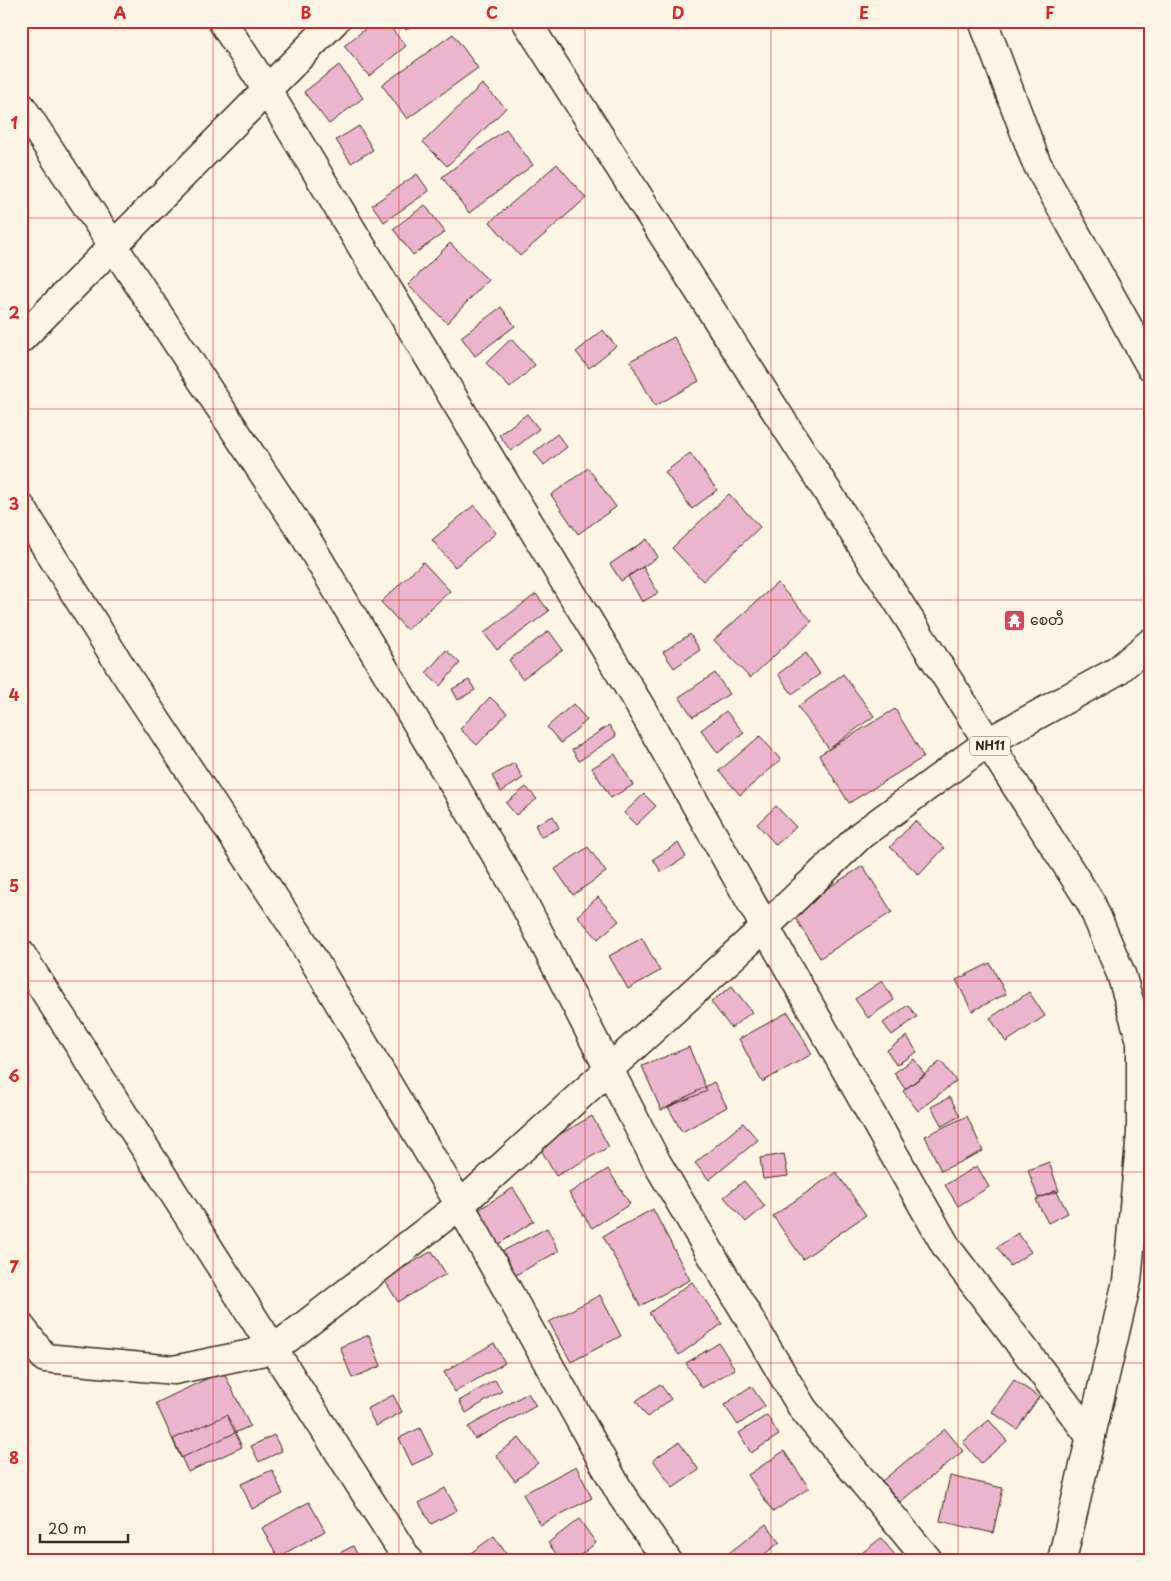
<svg xmlns="http://www.w3.org/2000/svg" width="1171" height="1581" font-family="'Playpen Sans','Noto Sans Myanmar',sans-serif">
<style>
.building{fill:#ebb5cd;stroke:#3b2a1e}
.lines{fill:none;stroke-linecap:round;stroke-linejoin:round}
.minor-casing{stroke:#3b2a1e;stroke-width:31}
.highway-casing{stroke:#3b2a1e;stroke-width:31}
.minor{stroke:#fcf5e5;stroke-width:28}
.highway{stroke:#fcf5e5;stroke-width:28}
.grid{fill:none;stroke:#d62828;stroke-width:1;stroke-opacity:0.55}
.labels{text-anchor:middle;stroke-width:4;stroke-linejoin:round;paint-order:stroke}
.shield{fill:#fcf5e5;stroke:#75675a;stroke-width:1}
.shield-label{font-size:12px;font-weight:bold;fill:#3b2a1e}
.poi-label{font-size:14px;fill:#3b2a1e;stroke:#fcf5e5;text-anchor:start}
.neatline{fill:none;stroke:#d62828;stroke-width:2}
.grid-label{font-size:16px;text-anchor:middle;font-weight:bold;fill:#d62828}
</style>
<rect width="100%" height="100%" fill="#fcf5e5"/>
<filter id="ink" filterUnits="userSpaceOnUse"><feTurbulence type="fractalNoise" baseFrequency=".02" numOctaves="2"/><feDisplacementMap in="SourceGraphic" scale="10" xChannelSelector="R" yChannelSelector="G"/><feConvolveMatrix kernelMatrix="1 2 1 2 8 2 1 2 1" color-interpolation-filters="sRGB"/></filter>
<g filter="url(#ink)">
<path class="building" d="M375,21H385L406,46L369,76L344,46Z
M401,21H420L406,30Z
M453,34L478,68L407,119L382,85Z
M339,65L363,98L329,124L304,92Z
M482,84L506,108L447,166L423,142Z
M359,126L373,150L351,163L336,140Z
M506,129L533,165L469,213L442,177Z
M557,164L586,198L520,256L490,222Z
M417,174L429,191L384,222L372,205Z
M425,205L445,232L413,255L393,229Z
M450,243L488,280L447,323L408,285Z
M501,307L515,326L475,356L461,337Z
M603,330L616,346L589,368L576,352Z
M674,337L699,381L655,406L630,361Z
M511,339L535,365L510,388L486,363Z
M527,414L539,429L511,451L499,435Z
M557,434L567,447L544,465L534,452Z
M690,453L717,490L692,509L665,472Z
M588,468L616,507L578,534L551,495Z
M729,494L760,527L703,581L672,548Z
M474,505L496,533L455,567L432,540Z
M647,539L658,557L621,581L610,564Z
M423,562L450,591L407,630L381,602Z
M643,567L658,593L642,602L628,576Z
M777,583L812,621L750,678L714,640Z
M536,594L549,611L497,650L484,633Z
M549,631L563,650L522,679L509,660Z
M690,634L700,650L674,668L663,652Z
M446,650L460,663L440,686L426,673Z
M806,653L820,674L792,694L778,674Z
M715,673L729,694L693,717L679,697Z
M843,674L874,716L829,749L798,707Z
M469,680L475,690L458,700L452,689Z
M490,697L507,713L477,745L460,729Z
M573,704L587,720L561,743L547,727Z
M895,709L924,757L849,803L819,755Z
M726,711L744,733L718,753L701,730Z
M609,725L616,736L579,761L572,750Z
M760,736L781,760L740,795L719,771Z
M615,754L633,785L611,798L592,768Z
M514,763L523,778L501,792L492,776Z
M526,787L537,799L516,815L506,803Z
M644,794L656,806L636,825L624,813Z
M776,806L796,827L776,845L757,824Z
M553,816L559,828L541,837L535,825Z
M915,821L944,848L919,875L890,847Z
M678,843L686,857L661,872L653,859Z
M588,847L606,872L573,895L555,869Z
M863,866L892,912L820,958L791,911Z
M598,897L619,921L598,939L577,916Z
M642,938L660,971L628,989L609,956Z
M990,963L1006,994L972,1011L956,980Z
M882,981L894,1000L868,1018L855,999Z
M732,986L752,1012L731,1028L711,1002Z
M1029,992L1045,1016L1006,1042L990,1018Z
M908,1005L917,1017L892,1035L883,1023Z
M788,1012L812,1054L762,1082L739,1039Z
M907,1036L917,1052L896,1065L887,1050Z
M689,1047L707,1091L661,1110L642,1066Z
M914,1059L925,1075L905,1089L894,1073Z
M941,1061L956,1081L918,1111L903,1091Z
M714,1082L727,1107L682,1132L668,1107Z
M950,1097L960,1116L942,1126L931,1107Z
M592,1116L609,1147L556,1176L539,1146Z
M967,1116L983,1151L941,1171L925,1136Z
M743,1123L758,1140L709,1180L695,1163Z
M784,1154L788,1176L763,1179L760,1158Z
M1049,1162L1059,1191L1038,1198L1028,1170Z
M977,1166L989,1187L958,1206L945,1185Z
M608,1169L630,1204L592,1228L569,1193Z
M836,1172L866,1215L803,1259L773,1216Z
M744,1181L765,1206L746,1222L724,1197Z
M513,1188L534,1221L497,1245L475,1212Z
M1056,1190L1068,1213L1048,1223L1036,1200Z
M653,1209L690,1280L640,1306L603,1236Z
M547,1228L559,1251L512,1277L499,1253Z
M1018,1233L1031,1252L1010,1266L997,1247Z
M432,1251L446,1274L398,1302L384,1279Z
M692,1282L722,1324L679,1355L649,1313Z
M600,1295L621,1336L571,1362L549,1322Z
M369,1335L381,1366L352,1378L340,1347Z
M494,1343L505,1363L455,1392L444,1372Z
M719,1343L735,1369L702,1388L686,1363Z
M223,1371L250,1426L181,1458L156,1403Z
M495,1380L502,1391L466,1413L459,1401Z
M1014,1380L1039,1397L1017,1429L992,1412Z
M660,1384L671,1399L647,1417L636,1401Z
M751,1386L765,1406L738,1425L724,1405Z
M528,1393L536,1406L475,1439L468,1427Z
M393,1395L402,1412L376,1426L367,1409Z
M227,1415L242,1447L188,1472L173,1439Z
M767,1415L779,1435L751,1453L739,1433Z
M989,1420L1007,1441L981,1463L963,1442Z
M420,1428L433,1455L412,1465L399,1438Z
M945,1429L963,1451L900,1502L882,1481Z
M274,1435L282,1451L259,1462L251,1446Z
M519,1438L538,1463L515,1481L496,1455Z
M679,1442L699,1470L673,1488L653,1460Z
M784,1451L809,1488L773,1512L748,1475Z
M576,1466L592,1498L540,1525L523,1494Z
M272,1470L283,1494L252,1509L241,1484Z
M950,1476L1003,1488L993,1533L940,1521Z
M445,1488L457,1510L431,1524L419,1503Z
M309,1502L325,1531L278,1557L262,1528Z
M579,1519L596,1543L574,1560H561L548,1543Z
M766,1524L780,1542L757,1560H720Z
M494,1536L510,1559L461,1560Z
M881,1538L899,1560H853Z
M353,1546L360,1560H326Z"/>
<g class="lines">
<defs>
<path id="minor" d="M222,21L267,90L640,706L947,1248L1091,1437
M983,21L1036,162L1150,366
M21,106L304,535L517,890L657,1163L803,1409L928,1560
M21,339L335,21
M21,507L125,673L298,934L460,1205L622,1496L667,1560
M21,954L408,1560
M21,1327L45,1358L174,1370L274,1349L460,1205L765,927L861,835L988,742L1117,671L1150,643"/>
<path id="highway" d="M526,21L1091,903L1121,974L1141,1041V1133L1127,1281L1062,1560"/>
</defs>
<use href="#minor" class="minor-casing"/>
<use href="#highway" class="highway-casing"/>
<use href="#minor" class="minor"/>
<use href="#highway" class="highway"/>
</g>
</g>
<path class="grid" d="M213,21V1560M399,21V1560M585,21V1560M771,21V1560M958,21V1560M21,218H1150M21,409H1150M21,600H1150M21,790H1150M21,981H1150M21,1172H1150M21,1363H1150"/>
<defs>
<symbol id="temple-square" viewBox="-11 -11 22 22"><rect x="-9" y="-9" width="18" height="18" rx="4" fill="#d1495b" stroke="#fcf5e5"/><path d="M0-6L5-2H3V0L6.5 2.5H4V6H1.5V3h-3V6H-4V2.5H-6.5L-3 0V-2H-5Z" fill="#fff"/></symbol>
</defs>
<g fill-rule="evenodd">
<use href="#temple-square" x="1002" y="608" width="25" height="25"/>
</g>
<g class="labels">
<rect class="shield" x="970" y="736.5" width="40" height="19" rx="4"/>
<g class="shield-label">
<text x="990" y="750">NH11</text>
</g>
<g class="poi-label">
<text x="1030" y="625">စေတီ</text>
</g>
</g>
<rect width="1171" height="1581" fill="none" stroke="#fcf5e5" stroke-width="55"/>
<path d="M40 1534v8h88v-8" fill="none" stroke="#3b2a1e" stroke-width="2.5"/>
<text x="48" y="1534" font-size="15" fill="#3b2a1e" stroke="#fcf5e5" stroke-width="4" paint-order="stroke">20 m</text>
<rect x="28" y="28" width="1116" height="1526" class="neatline"/>
<g class="grid-label">
<text x="120" y="19">A</text>
<text x="306" y="19">B</text>
<text x="492" y="19">C</text>
<text x="678" y="19">D</text>
<text x="864" y="19">E</text>
<text x="1050" y="19">F</text>
<text x="14" y="129">1</text>
<text x="14" y="319">2</text>
<text x="14" y="510">3</text>
<text x="14" y="701">4</text>
<text x="14" y="892">5</text>
<text x="14" y="1082">6</text>
<text x="14" y="1273">7</text>
<text x="14" y="1464">8</text>
</g>
</svg>
